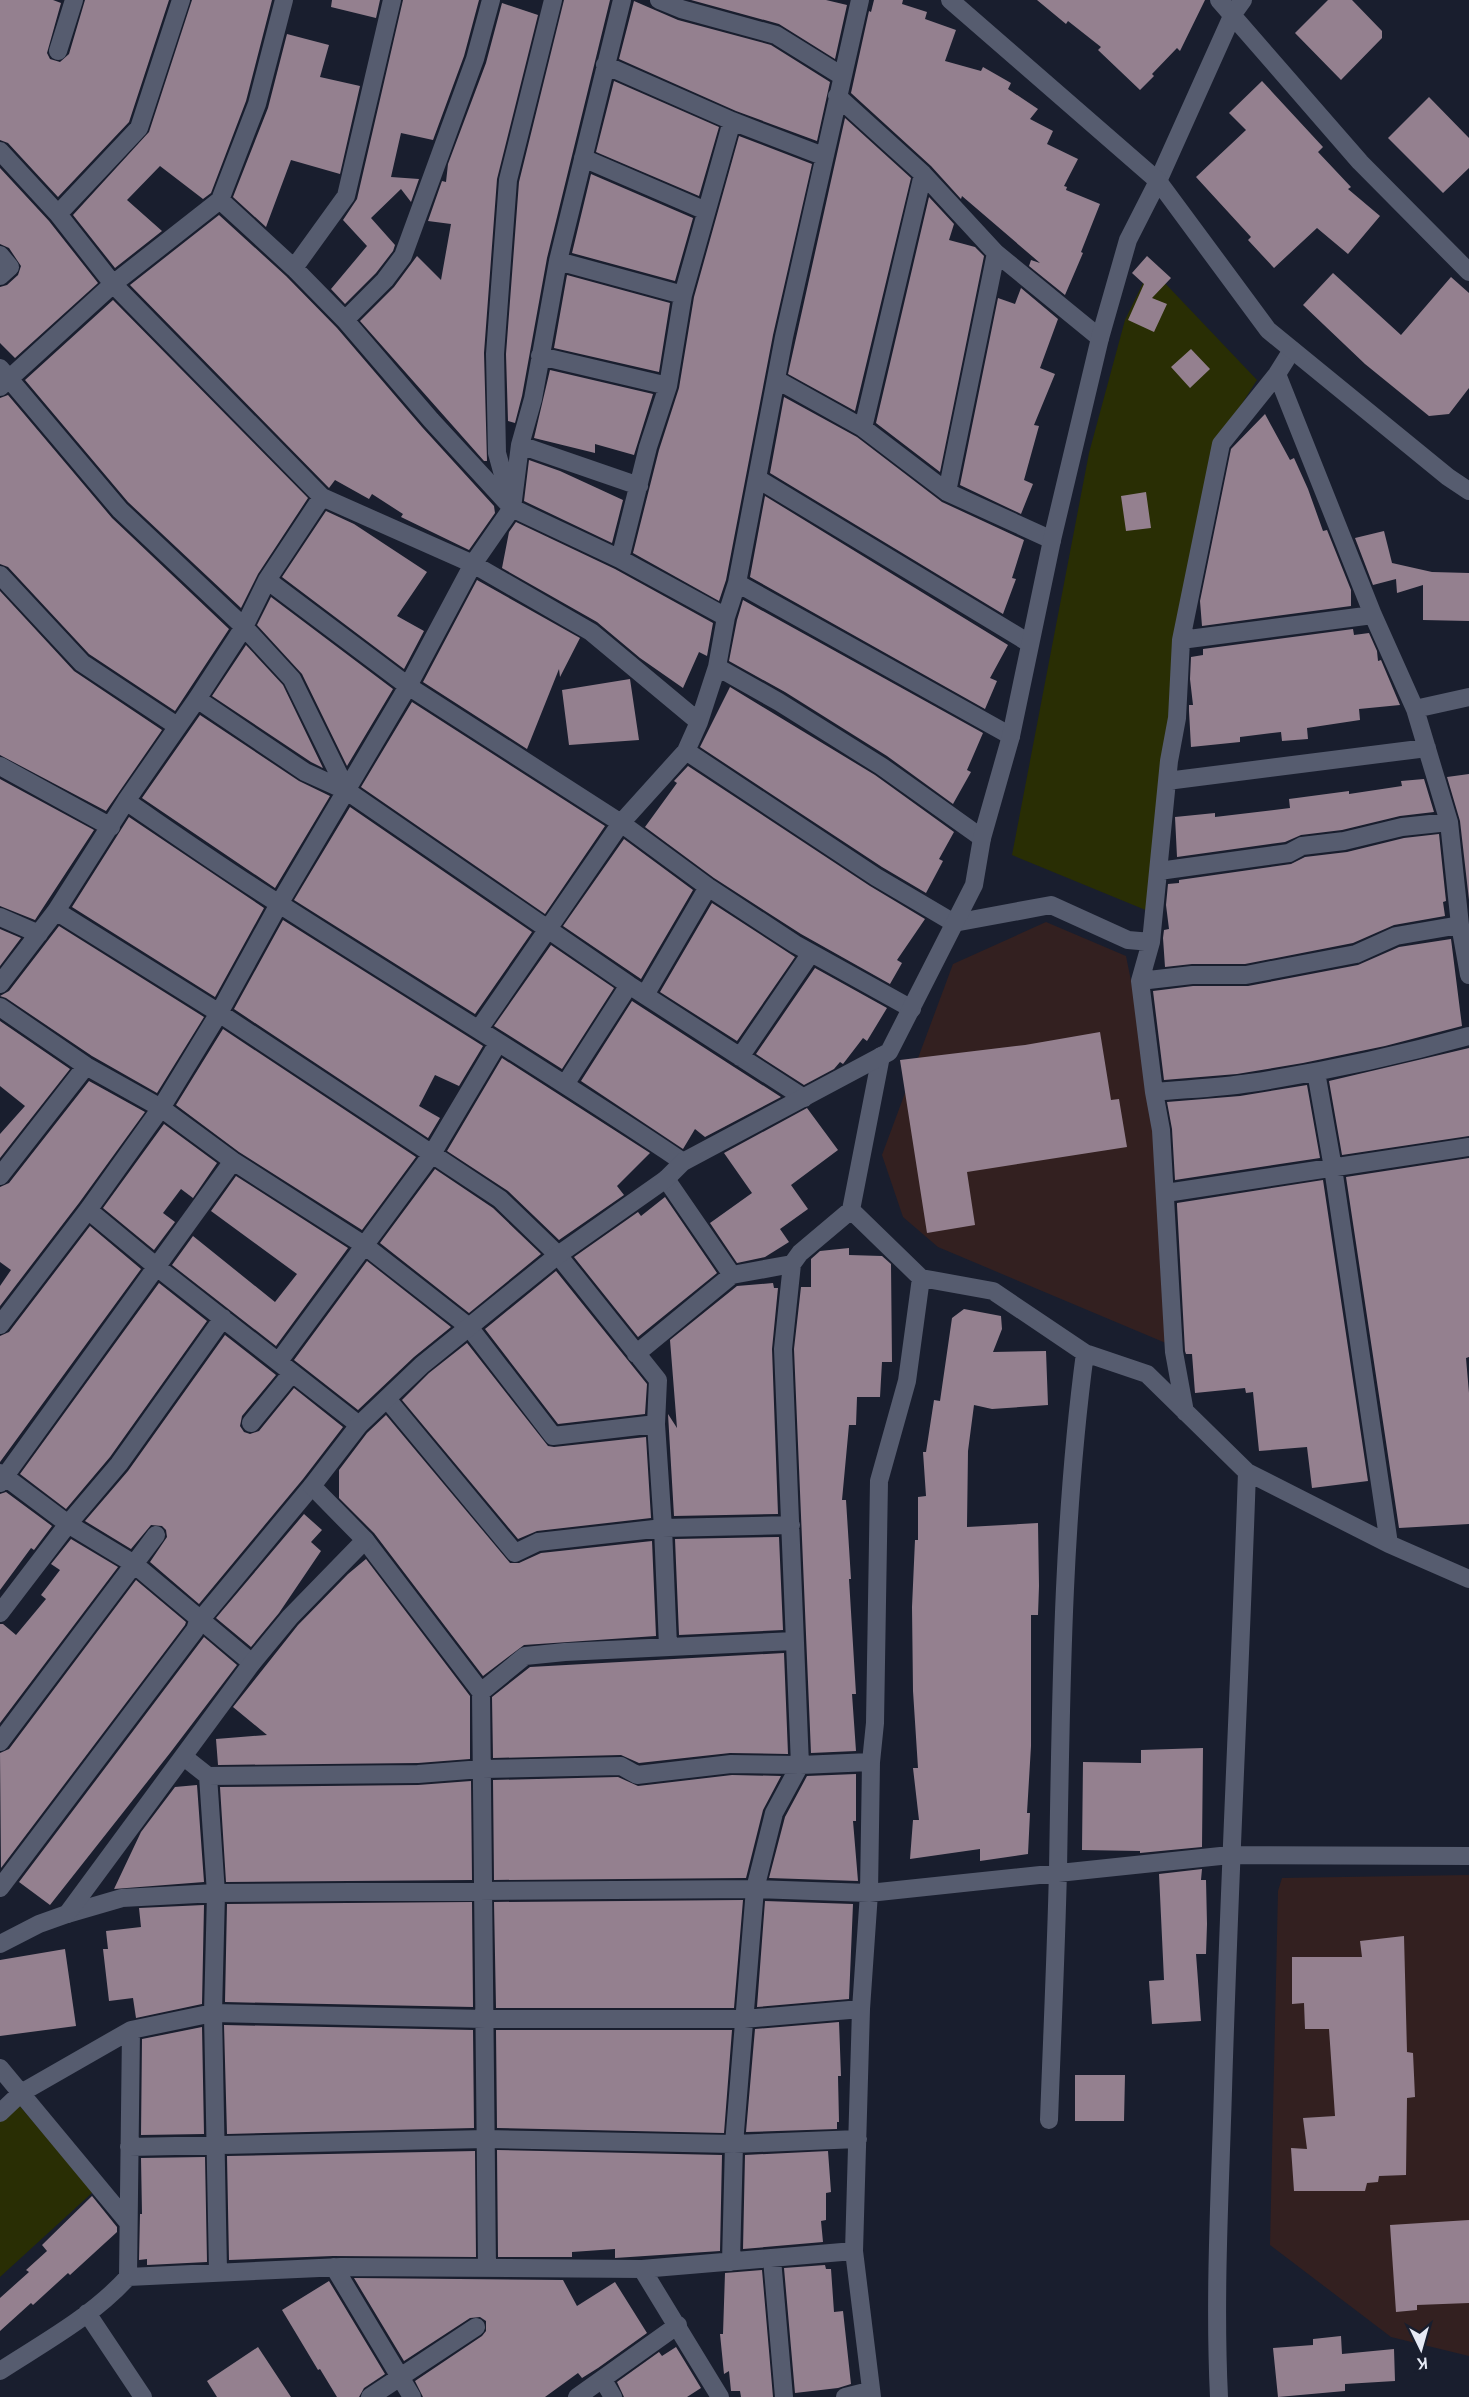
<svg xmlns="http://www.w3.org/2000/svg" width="1469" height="2397" font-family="Overpass,sans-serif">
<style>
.education{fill:#332020}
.green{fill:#292e04}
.building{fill:#94808f}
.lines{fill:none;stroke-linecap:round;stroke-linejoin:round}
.minor{stroke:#565c6f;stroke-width:18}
.tertiary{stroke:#565c6f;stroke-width:18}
</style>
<rect width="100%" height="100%" fill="#191e2e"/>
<path class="education" d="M1046,922L1126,956L1160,1125L1180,1349L938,1247L903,1217L882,1155L953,964Z
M1469,1875V2356L1391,2337L1270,2245L1278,1891L1282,1878Z"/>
<path class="green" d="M1145,279H1161L1257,380L1210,454L1190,576L1148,911L1012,855L1089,453L1125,320Z
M18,2104L93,2192L0,2277V2122Z"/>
<path class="building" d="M0,0H53L61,3L47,53L50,59L60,62L69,54L85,0H169L129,122L58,197L8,143L0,140Z
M192,0H272L246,101L211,193L203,199L160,166L127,200L162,231L115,268L73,215L149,132Z
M332,0H380L376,18L331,7Z
M403,0H479L464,56L433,140L401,133L391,177L419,179L411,202L401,189L371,218L395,245L393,251L376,273L345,304L331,289L367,246L343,220L357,199Z
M564,0H610L547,258L522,396L515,423L508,421L506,354L519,182Z
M691,0H826L847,5L835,59L779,24Z
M874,0H903L902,4L927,12L925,19L956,30L945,61L981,71L983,67L1011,83L1008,89L1038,109L1030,119L1053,131L1047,144L1078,159L1064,186L1067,187L1066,190L1100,204L1081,252L1083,253L1065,295L1029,266L1031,260L1040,263L962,196L961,199L931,166L851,93L869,11L871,12Z
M1037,0H1205L1180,51L1177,48L1152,74L1154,76L1140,90L1098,50L1101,47L1068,21L1066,24Z
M1328,0H1352L1382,31V38L1341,80L1295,33Z
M634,1L678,20L771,45L830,82L817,141L736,111L619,59Z
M502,3L538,15L497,179L484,353L487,461H484L360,321L394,287L417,256L441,280L451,224L428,221L442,181L446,182L448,164L486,63Z
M287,34L329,45L320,77L360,86L340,174L291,160L266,227L233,197L268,108Z
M614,81L719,127L699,196L596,152Z
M1262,81L1323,147L1318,152L1351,187L1348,189L1380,216L1348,254L1317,228L1274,268L1248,240L1251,237L1196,177L1246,130L1229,113Z
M1429,97L1469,138V168L1443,193L1388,138Z
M845,118L911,178L855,411L788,374Z
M739,136L812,164L773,335L726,580L719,601L633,553L659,450L679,388L694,297Z
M0,168L49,221L98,283L15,358L0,343V287L7,285L18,275L21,266L9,248L0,244Z
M591,174L693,218L675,281L572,253Z
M929,197L954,224L949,240L975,247L984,256L940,472L876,423Z
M219,215L286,276L337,328L422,427L494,506L495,513L469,550L401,517L403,514L372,494L369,499L335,480L329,488L130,285Z
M1147,256L1171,278L1152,298L1167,304L1154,332L1128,320L1144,284L1132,273Z
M1333,273L1401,335L1451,277L1469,293V388L1449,414L1429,416L1365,364L1303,305Z
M567,275L670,303L659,372L554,348Z
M1021,288L1058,319L1040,368L1055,374L1034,425L1039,426L1024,480L1033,484L1021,514L960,485L998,298L1015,304Z
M113,300L308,498L258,574L241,608L128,502L25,380Z
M1191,349L1210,369L1190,388L1171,367Z
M550,370L653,394L634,455L595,444V453L534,438Z
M8,395L112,518L229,629L175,711L89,654L8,567L0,564V398Z
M784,397L857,437L942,502L1024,540L1012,578L1016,579L1003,614L770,473Z
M1265,414L1290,460L1294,458L1308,489L1323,531L1327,530L1351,590V606L1202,626L1200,601L1231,449Z
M529,460L560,471L623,500L612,543L524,501Z
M1146,492L1151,528L1126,531L1121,496Z
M765,496L1008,645L990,678L997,681L985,709L750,577Z
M326,511L354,524L427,572L397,616L424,631L404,669L282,577Z
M516,522L615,569L713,623L707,656L699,652L683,688L640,658L597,622L502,568L509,532Z
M1384,531L1392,563L1432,572L1469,573V621L1423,620V585L1397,593L1396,579L1373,585L1355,538Z
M477,580L580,638L560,677L559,669L527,749L423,682Z
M0,591L74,671L162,730L106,811L0,755Z
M271,597L393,689L347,766L302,674L257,625Z
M743,600L983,733L967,770L971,772L953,804L887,756L785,692L729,661L737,620Z
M1353,629L1354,635L1369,633L1377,651L1378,661L1381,660L1400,705L1359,709L1360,720L1307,728L1308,739L1282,741L1281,732L1240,737V742L1191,747L1189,711V705H1193L1190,679L1191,657L1203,655V649Z
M246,645L283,685L323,768L311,762L212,696Z
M630,679L639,740L569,745L562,690Z
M730,687L875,775L954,832L939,859L943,861L926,893L882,867L700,747Z
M412,702L605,826L545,914L361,787Z
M200,715L299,781L330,796L275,888L142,798Z
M688,766L870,886L925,919L897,960L902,963L890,984L801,934L714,878L645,827L677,783L674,781Z
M1469,774V900L1460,821L1447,777Z
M0,779L94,830L35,920L0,906Z
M1424,779L1434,812L1400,816L1342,830L1301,835L1285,842L1177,857L1175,817L1215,813V817L1290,808L1289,799L1349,791V794L1402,786L1401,781Z
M350,807L532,932L475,1014L294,900Z
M129,817L264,908L215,997L72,907Z
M1439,834L1446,901L1443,902L1445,916L1394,925L1353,943L1245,964H1192L1165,967L1163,938L1164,930L1169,929L1166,905L1168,884L1179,883V880L1291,864L1305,857L1347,852L1404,838Z
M624,839L693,890L641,979L563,926Z
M712,903L795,957L737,1041L660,992Z
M283,920L483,1046L459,1086L435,1075L419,1106L440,1118L428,1138L234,1009Z
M59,926L204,1017L157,1093L92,1056L6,998L0,996L9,991Z
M0,929L21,938L0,966Z
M1451,939L1462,1026L1385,1046L1303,1063L1237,1074L1164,1080L1153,991L1193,986H1248L1358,965L1399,947Z
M551,945L614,988L562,1069L494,1026Z
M815,968L887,1008L867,1041L863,1038L843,1064L840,1062L834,1069L804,1085L756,1054Z
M632,1001L734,1067L781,1097L705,1137L695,1129L683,1149L581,1081Z
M0,1021L70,1069L0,1158V1134L25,1106L0,1086Z
M223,1029L416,1157L362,1230L239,1152L176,1105Z
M1100,1032L1111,1100L1119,1099L1127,1147L967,1172L975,1225L927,1233L900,1060L1025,1045Z
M1469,1048V1136L1342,1155L1329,1081Z
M502,1058L650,1153L617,1186L624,1195L559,1240L508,1191L447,1151Z
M89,1081L145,1112L79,1203L0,1306V1286L11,1270L0,1262V1187L9,1183Z
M1307,1085L1320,1158L1175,1180L1172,1129L1167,1102L1240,1096Z
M807,1108L838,1150L791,1185L808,1209L780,1229L789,1242L765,1257L737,1263L710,1223L752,1193L724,1153Z
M164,1124L217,1163L193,1198L181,1189L163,1213L175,1222L154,1250L103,1208Z
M1469,1158V1357L1466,1358L1469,1393V1524L1399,1528L1346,1177Z
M435,1169L493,1208L541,1254L469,1313L380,1243Z
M236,1176L348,1248L276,1346L172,1265L193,1236L275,1302L297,1274L211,1211Z
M1323,1180L1368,1481L1312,1488L1307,1447L1259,1451L1253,1392L1246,1393L1245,1388L1195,1393L1192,1354H1186L1185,1351L1177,1205V1203Z
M665,1197L717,1273L638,1337L574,1257L638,1212L641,1216Z
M90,1226L141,1269L0,1462V1336L9,1332Z
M849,1248V1255L882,1256L891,1264L892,1362H882L880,1397H857L856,1425H849L842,1500H846L851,1579H849L856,1694H852L856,1751L811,1753L794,1349L801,1287H811V1259L820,1251Z
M367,1261L451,1327L414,1357L358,1410L294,1360Z
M556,1271L647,1384L645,1414L558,1424L485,1329Z
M159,1283L207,1321L110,1457L66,1509L20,1474Z
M773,1283L774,1288H778L772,1349L778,1514L674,1516L668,1414L677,1428L670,1340L737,1286Z
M964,1309L1001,1316L1002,1329L993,1352L1046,1351L1048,1405L992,1409L974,1405L968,1451L967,1527L1038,1523L1039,1586L1038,1615H1031V1746L1027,1813H1030L1028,1854L980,1861V1849L910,1859L913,1820H919L913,1768H918L913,1691L912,1607L915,1540H918V1497L926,1496L923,1452H926L934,1400L940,1401L952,1318Z
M225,1335L276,1375L242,1416L240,1426L244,1432L250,1434L259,1431L294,1388L343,1427L303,1479L199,1604L150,1562L167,1537L166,1530L162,1526L151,1525L131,1549L85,1521L128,1471Z
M467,1343L548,1446L554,1447L646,1437L651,1518L537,1531L518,1539L402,1400L429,1373Z
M386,1415L510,1563H519L541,1553L652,1541L656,1636L524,1645L483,1676L374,1533L339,1498V1470L367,1433Z
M6,1492L52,1526L34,1550L31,1548L0,1590V1494Z
M304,1514L322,1530L311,1542L321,1551L279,1613L251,1647L216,1618Z
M779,1537L783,1630L679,1635L675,1539Z
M71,1539L118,1567L0,1723V1624H3L16,1635L46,1599L41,1595L60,1570L51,1564Z
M366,1559L470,1696V1759L418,1763L218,1765L216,1739L267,1735L233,1707L298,1625L348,1574Z
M136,1580L186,1622L185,1625L1,1868L0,1753L9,1749Z
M204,1637L237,1665L170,1753L50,1905L19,1882Z
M784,1653L788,1754L730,1753L639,1763L621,1755L493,1758L492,1697L530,1667Z
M1203,1748L1202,1847L1140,1853V1851L1082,1850L1083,1762L1141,1763V1750Z
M856,1774V1821H853L858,1881L769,1878L785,1817L807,1776Z
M732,1775L781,1776L763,1810L746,1878L494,1880L493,1780L618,1777L638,1786Z
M471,1781L472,1880L226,1882L220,1787L418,1785Z
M197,1785L204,1882L114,1889L141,1832L175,1787Z
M1202,1869L1201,1880H1206L1207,1924L1206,1954H1196L1201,2021L1152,2024L1149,1981L1164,1980L1159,1874Z
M743,1900L734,2008H496L494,1902Z
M765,1901L853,1904L849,1999L757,2007Z
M472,1902L473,2007L225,2002L227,1904Z
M204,1905L202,2004L136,2018L133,1998L109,2001L103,1949H108L106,1931L141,1927L139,1908Z
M1404,1936L1407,2052L1413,2053L1415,2097L1407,2098L1406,2175L1379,2176L1378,2182L1367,2183L1365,2191H1294L1291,2148L1307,2149L1303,2118L1335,2116L1329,2029H1305L1304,2003L1292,2004V1957H1362L1360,1941Z
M65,1949L76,2026L0,2036V1960Z
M839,2022L841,2076H838L839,2122H837V2129L746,2132L755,2029Z
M224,2025L473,2030L474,2128L227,2134Z
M202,2027L204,2134L141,2135L142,2039Z
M496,2030H732L724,2133L497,2128Z
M1075,2075H1125L1124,2121H1075Z
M497,2150L722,2155L720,2251L615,2258V2249L572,2252V2257H498Z
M475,2151L476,2257L333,2256L229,2260L227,2156Z
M828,2151L831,2192L826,2193V2220L821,2221L823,2242L743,2249L745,2155Z
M205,2157L207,2262L147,2265V2259L139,2260L140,2214H142L141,2158Z
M92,2196L117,2227V2232L70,2275L68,2273L33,2305L31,2303L0,2331V2298L29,2272L26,2270L47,2251L42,2245Z
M1469,2220V2303L1417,2305V2310L1396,2312L1390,2225Z
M825,2265L826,2269H831L834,2312L843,2311L851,2384L838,2388L795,2393L784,2268Z
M762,2270L773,2397H741L740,2391H731L729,2371L724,2374L720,2334H723L725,2273Z
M354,2278L563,2280L577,2306L615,2282L647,2333L598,2368L582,2378L578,2373L545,2397H423L415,2381L482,2336L486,2331V2321L480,2317L470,2318L404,2361Z
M329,2281L385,2374L364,2388L359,2397H337L320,2369L318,2370L282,2310Z
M1341,2336L1342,2354L1394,2349L1395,2381L1345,2384V2391L1278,2397L1273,2348L1313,2345V2339Z
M258,2347L291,2397H217L207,2381Z
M676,2347L701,2388L687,2397H624L617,2382L659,2352L662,2356Z"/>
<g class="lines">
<path class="minor" d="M659,0L681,9L776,35L842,76
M1219,0L1360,162L1469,272
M58,51L74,0
M605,65L732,121L823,156
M837,96L923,174L996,253L1100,338
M0,151L58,214L113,284L322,497L473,564L591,632L699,722
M583,158L706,211
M1158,181L1233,14L1243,0
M220,200L294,268L345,320L431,420L512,508L620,559L726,617
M58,214L139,128L181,0
M0,255L10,267L0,276
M558,261L683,295
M294,268L346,196L392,0
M345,320L385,280L403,256L475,59L491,0
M540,356L668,386
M0,368L120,510L244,627L292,679L347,791
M1277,374L1373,615L1415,709L1449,822L1460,925L1469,975
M777,380L863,428L947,492L1052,540
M0,387L113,284L220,200L257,104L284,0
M863,428L923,174
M520,445L639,486
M758,479L1029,643
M947,492L996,253
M510,500L497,453L495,354L508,180L553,0
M620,559L648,447L668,386L683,295L732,121
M0,575L82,663L177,726
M267,580L408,686L621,823L708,887L795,944L912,1009
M737,583L1011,736
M1181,640L1373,615
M717,667L779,702L881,766L982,838
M197,699L305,772L347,791L629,985L804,1098
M1415,709L1469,697
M686,751L876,877L954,923L1051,905L1128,940L1151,942
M0,766L111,827
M1167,781L1427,748
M126,801C177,836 228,872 281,905C415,991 551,1073 683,1162
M1159,871L1289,853L1302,846L1344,841L1402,827L1449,822
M56,911L219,1013L500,1199L558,1255L658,1380L656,1424L663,1528L668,1646
M0,917L39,934
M1140,981L1192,975H1246L1356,954L1396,936L1460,925
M0,984L56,911L126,801L197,699L244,627L267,580L322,497
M645,995L708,887
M0,1007L86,1066L161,1108L233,1161L364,1245L469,1327L553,1436L656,1424
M479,1029L621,823L686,751L699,722L717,667L726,617L737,583L784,337L860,0
M881,1056L851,1210L921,1278L993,1291L1085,1353L1147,1374L1247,1472L1389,1544L1469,1579
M740,1057L811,953
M1316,1072L1333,1168L1389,1544
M566,1083L629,985
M1154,1092C1185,1089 1218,1088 1250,1083C1323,1072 1397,1056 1469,1036
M0,1176L86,1066
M666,1179L732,1275
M1166,1193L1469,1147
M88,1210L158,1268L359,1425
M0,1325L88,1210L161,1108L219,1013L279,904L408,686L473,564L512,508L520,445L533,399L558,261L622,0
M636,1354L732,1275L792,1264L800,1253L851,1210
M279,1361L432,1154L498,1043
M387,1399L515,1553L538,1542L663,1528L791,1525
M1185,1412L1174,1352L1161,1130L1154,1092L1140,981L1151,942L1169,761L1177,718L1181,640L1221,444L1277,374L1292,350
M251,1423L292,1373
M0,1473L68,1524L134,1564L252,1663
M0,1483L233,1161
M365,1540L481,1692
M0,1613L68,1524L119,1464L223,1318
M0,1742L156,1535
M184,1757L208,1776L418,1774L482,1769L621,1766L637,1775L731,1764L800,1765L871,1762
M208,1776L216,1893L213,2013L218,2271
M0,1888L195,1630L197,1624L312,1486
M67,1914L122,1898L216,1893L755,1889L869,1893L1230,1855L1469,1856
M0,2068L127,2221
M0,2113L21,2093L131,2030L213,2013L485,2019H744L861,2009
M1049,2120C1052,2037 1056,1954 1058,1870C1061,1698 1062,1525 1085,1353
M129,2147L486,2139L734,2144L858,2139
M772,2259L784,2397
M731,2262L734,2144L755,1889L774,1813L800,1765L783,1349L792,1264
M334,2267L412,2397
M487,2267L481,1692L525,1656L565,1652L794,1641
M642,2269L720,2397
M128,2277L341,2267L642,2269L854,2251
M87,2313L143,2397
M0,2371C43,2343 93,2316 128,2277L131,2030
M603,2380L613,2397
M370,2397L476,2327
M577,2397L678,2325
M845,2397L869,2391
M872,2397L854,2251L861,2009L869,1893L871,1762L875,1723L879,1481L907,1381L921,1278
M1219,2397C1214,2295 1220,2192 1223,2090C1229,1884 1240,1678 1247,1472"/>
<path class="tertiary" d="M950,0L1158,181L1268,330L1448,477L1469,491
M0,1944L39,1924L67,1914L252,1663L290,1617L365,1540L312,1486L359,1425L422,1365L558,1255L666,1179L683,1162L889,1052L974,885L982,838L1011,736L1052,540L1100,338L1128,240L1158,181"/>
</g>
<g transform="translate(1421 2349) rotate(175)" stroke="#191e2e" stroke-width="4.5" paint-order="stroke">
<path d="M0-4.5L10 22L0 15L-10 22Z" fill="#e6eaf5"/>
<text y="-9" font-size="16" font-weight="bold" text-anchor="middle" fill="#e6eaf5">K</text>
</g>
</svg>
